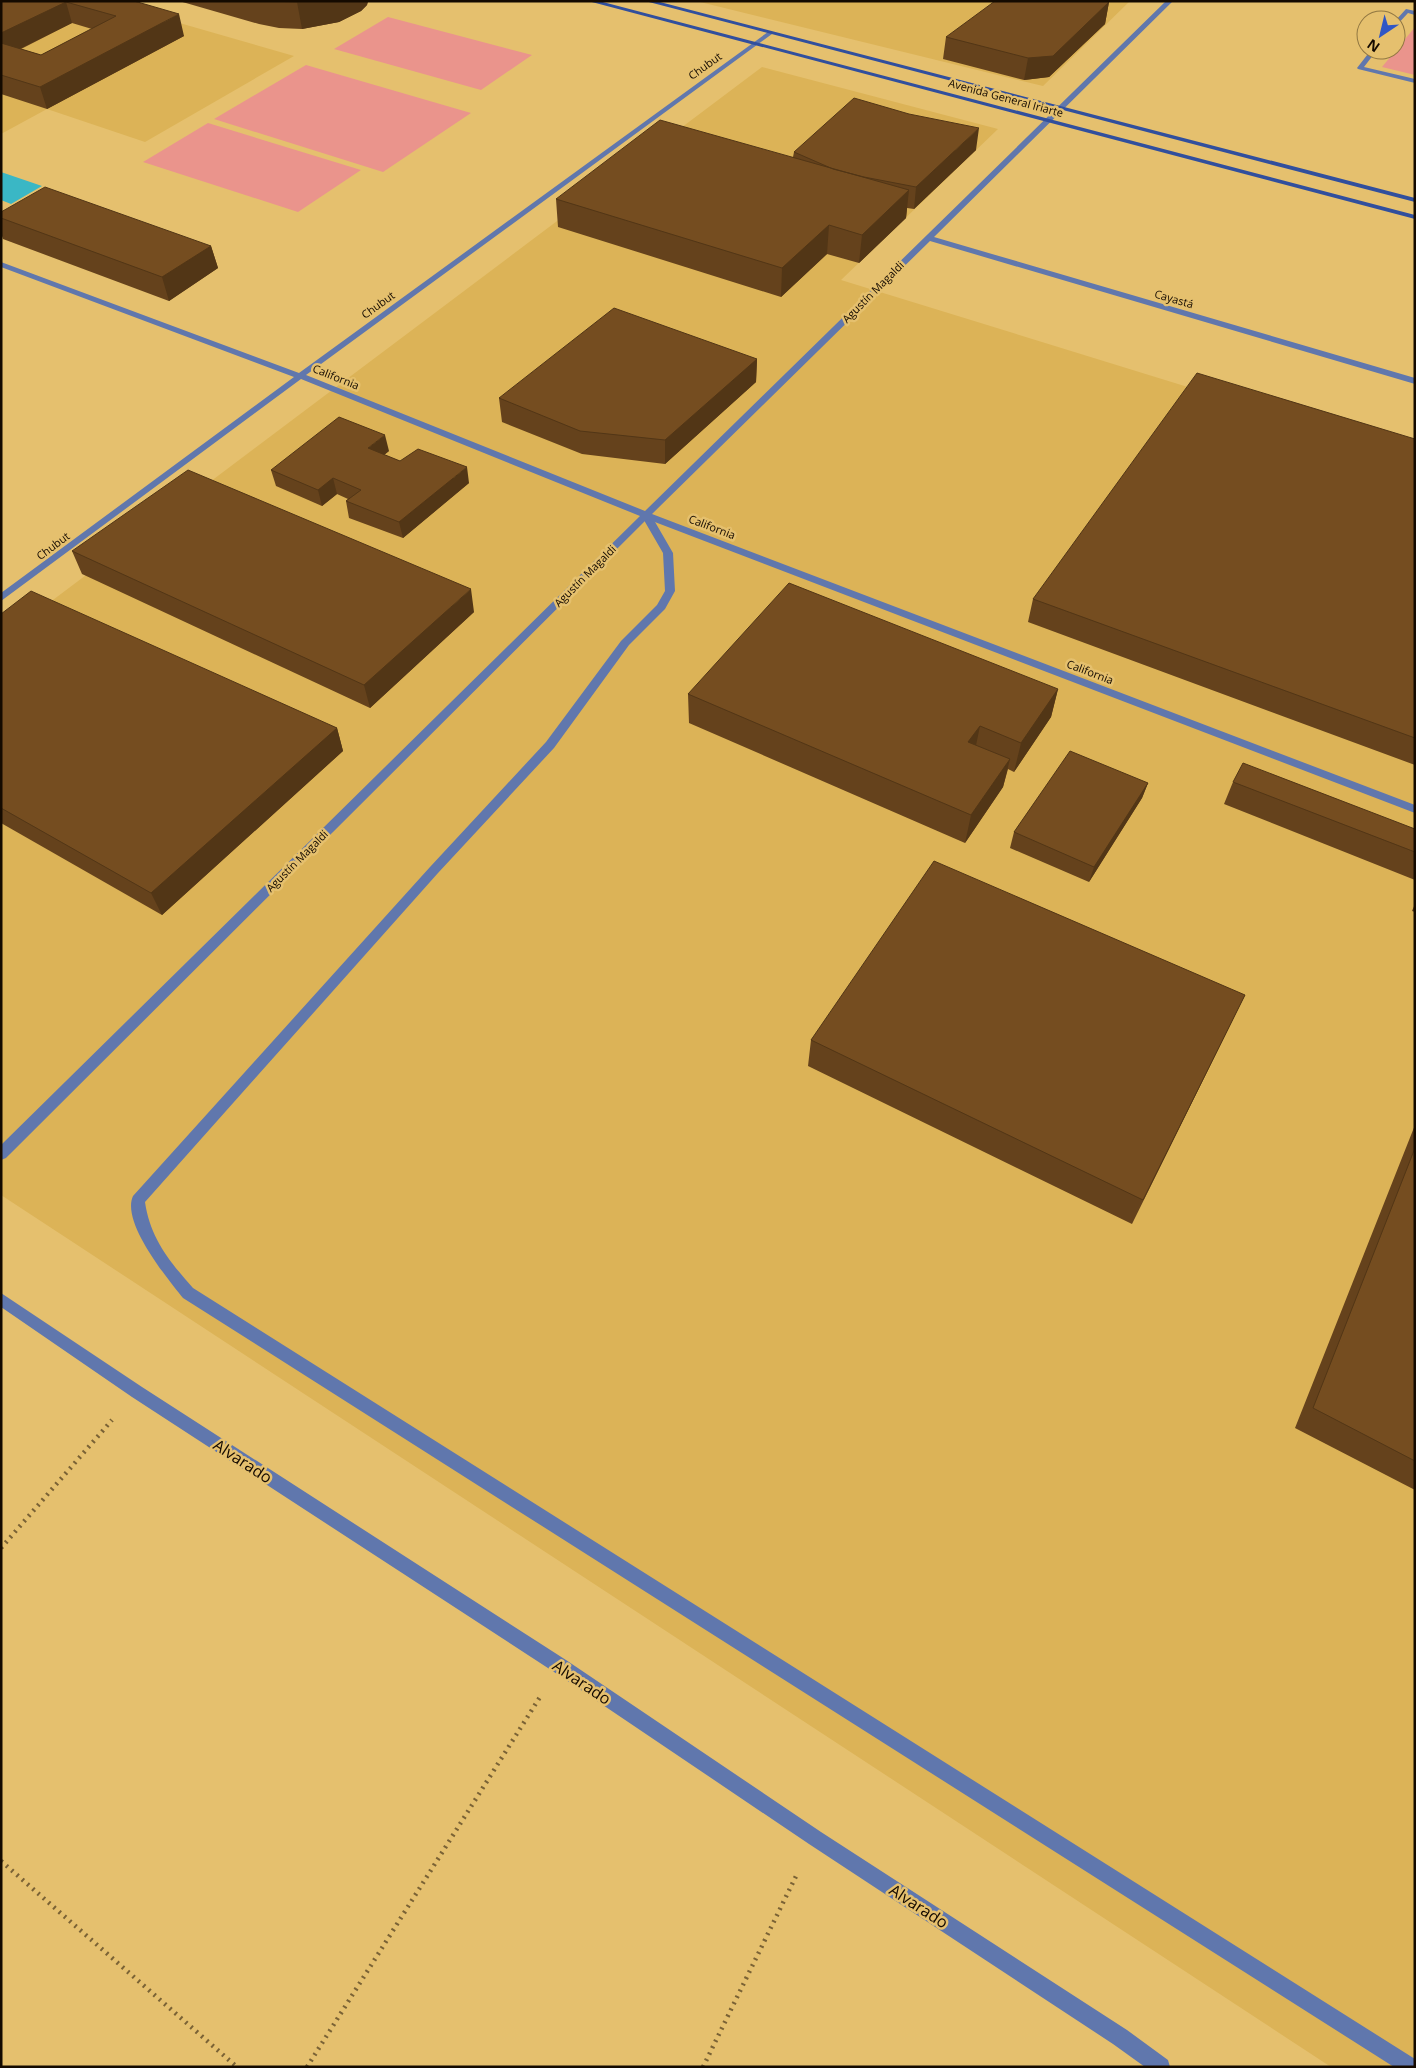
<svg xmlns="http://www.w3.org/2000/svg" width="1416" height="2068" font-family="'Open Sans',sans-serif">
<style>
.built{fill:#dcb357}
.green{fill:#ea948c}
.water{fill:#3ab7c5}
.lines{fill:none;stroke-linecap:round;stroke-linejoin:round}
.path{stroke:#7a6235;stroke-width:4.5;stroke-dasharray:2 5;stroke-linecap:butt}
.service{fill:#6077ad;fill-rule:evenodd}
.minor{fill:#6077ad;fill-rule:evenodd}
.secondary{fill:#314f9d;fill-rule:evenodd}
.wall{fill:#65421c;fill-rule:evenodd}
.shaded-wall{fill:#523616}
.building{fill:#754d20;stroke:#523616}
.labels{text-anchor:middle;stroke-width:5;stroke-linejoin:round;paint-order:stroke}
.far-street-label{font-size:11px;fill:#140a00;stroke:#e5c06e}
.near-street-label{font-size:16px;fill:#140a00;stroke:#e5c06e}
</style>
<rect width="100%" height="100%" fill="#e5c06e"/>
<path class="built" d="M1,1H103L294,56L145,142L47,109L1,134Z
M696,1H1130L1043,86Z
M762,67L998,129L841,280L1415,457V2067H1331L1,1195V639Z"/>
<path class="green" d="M388,17L532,55L481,90L334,49Z
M1415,27V75L1382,67Z
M306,65L471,113L383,172L214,119Z
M208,123L361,170L298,212L143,162Z"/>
<path class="water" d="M1,172L42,186L11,204L1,200Z"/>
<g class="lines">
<path class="path" d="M1,1548L112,1420
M1,1861L237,2067
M307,2067L540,1697
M703,2067L798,1872"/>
<path class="service" d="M646,512L651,515L673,553L675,591L665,609L629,645L554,748L438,873L145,1202C150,1238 170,1262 193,1288L1415,2059V2067H1394L183,1298C167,1278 121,1222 133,1196L430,867L546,742L621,641L657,605L665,591L663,553L641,515Z"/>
<path class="minor" d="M1166,1H1173L934,237L1415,378V384L930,241L652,514L1415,805V813L647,519L6,1158L1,1160V1145L640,516L301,379L1,601V593L294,377L1,267V262L299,373L768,32H772V34L306,375L645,511Z
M1406,9L1415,11V15L1408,13L1396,26V20Z
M1371,50H1377L1364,67L1415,79V83L1358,69L1357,68Z
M1,1293L142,1387L566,1660L821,1832L1127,2030L1168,2060L1170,2067H1145L1113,2044L809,1844L554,1672L132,1397L1,1307Z"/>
<path class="secondary" d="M588,1H599L1415,215V219Z
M645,1H656L1415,198V202Z"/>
</g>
<path class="wall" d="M1,1H134L184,36L47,109L1,94ZM72,23L92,29L41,55L21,49Z
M179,1H368L367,5L361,11L339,22L302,29L279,28L259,24Z
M1109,2L1105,24L1049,77L1024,80L943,59L946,37Z
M976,150L914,209L907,208L906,218L859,263L827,254L781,297L558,227L556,199L793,157L794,152Z
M1,212L211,246L218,268L169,301L3,239L1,233Z
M757,359L756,382L665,464L582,454L502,422L499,398Z
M1415,439V765L1028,622L1033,599Z
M389,451L384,455L400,461L469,483L403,538L349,518L346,501L348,499L337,494L322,506L276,486L271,470Z
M72,551L474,612L370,708L82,574Z
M1,614L337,728L343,751L162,915L1,823Z
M1058,689L1051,717L1014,772L1008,769L1003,787L965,843L689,723L688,694Z
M1233,782L1415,829V880L1224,804Z
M1148,783L1142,798L1089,882L1010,848L1014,832Z
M1415,904V912L1412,911Z
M1245,995L1132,1224L808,1066L811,1040Z
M1415,1125V1490L1295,1428Z"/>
<path class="shaded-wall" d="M300,1H368L367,5L361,11L339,22L302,29L297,2Z
M66,2L72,23L1,58V33Z
M1109,2L1105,24L1049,77L1024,80L1028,58Z
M179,14L184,36L47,109L40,87Z
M979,128L976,150L914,209L916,187Z
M909,190L906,218L859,263L862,235Z
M829,225L827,254L781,297L782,268Z
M211,246L218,268L169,301L162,277Z
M757,359L756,382L665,464V440Z
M385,435L389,451L371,465L368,448Z
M467,467L469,483L403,538L399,522Z
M333,478L337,494L322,506L318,490Z
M471,589L474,612L370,708L364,685Z
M1058,689L1051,717L1014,772L1021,743Z
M980,726L974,755L968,742Z
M337,728L343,751L162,915L151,893Z
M1010,759L1003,787L965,843L971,815Z
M1148,783L1142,798L1089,882L1094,867Z"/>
<path class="building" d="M1,1H134L179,14L40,87L1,75V43L41,55L116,16L66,2L1,33Z
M272,1H300L297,2Z
M995,1H1105L1109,2L1053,56L1028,58L946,37Z
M854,98L909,114L979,128L916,187L864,177L833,169L794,152Z
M660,120L909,190L862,235L829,225L782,268L556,199Z
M45,187L211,246L162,277L1,218V212Z
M614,308L757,359L665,440L580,431L499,398Z
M1197,373L1415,439V738L1033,599Z
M339,417L385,435L368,448L400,461L418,449L467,467L399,522L346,501L361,490L333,478L318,490L271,470Z
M188,470L471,589L364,685L72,551Z
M789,583L1058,689L1021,743L980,726L968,742L1010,759L971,815L688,694Z
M31,591L337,728L151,893L1,808V614Z
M1070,751L1148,783L1094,867L1014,832Z
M1243,763L1415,829V852L1233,782Z
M934,861L1245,995L1143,1200L811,1040Z
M1415,1148V1461L1313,1408Z"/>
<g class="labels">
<g class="far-street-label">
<text transform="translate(705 66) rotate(-36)" y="4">Chubut</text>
<text transform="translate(1006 98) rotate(15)" y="4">Avenida General Iriarte</text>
<text transform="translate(873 292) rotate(-45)" y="4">Agustín Magaldi</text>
<text transform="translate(1174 299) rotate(16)" y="4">Cayastá</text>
<text transform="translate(378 305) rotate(-36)" y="4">Chubut</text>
<text transform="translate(336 377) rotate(22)" y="4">California</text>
<text transform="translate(712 527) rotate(21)" y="4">California</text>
<text transform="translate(53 546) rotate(-37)" y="4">Chubut</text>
<text transform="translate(585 576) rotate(-45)" y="4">Agustín Magaldi</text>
<text transform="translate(1090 672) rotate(21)" y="4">California</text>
<text transform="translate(297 861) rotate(-45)" y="4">Agustín Magaldi</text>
</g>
<g class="near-street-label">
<text transform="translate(243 1461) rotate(33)" y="6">Alvarado</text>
<text transform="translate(582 1682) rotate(34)" y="6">Alvarado</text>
<text transform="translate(919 1906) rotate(33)" y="6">Alvarado</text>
</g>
</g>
<rect width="1416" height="2068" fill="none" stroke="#140a00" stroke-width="5"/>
<g transform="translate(1381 35) rotate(215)"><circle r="24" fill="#e5c06e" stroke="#917742"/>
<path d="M0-4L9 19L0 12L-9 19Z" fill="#3057c6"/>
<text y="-8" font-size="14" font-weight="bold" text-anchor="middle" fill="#140a00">N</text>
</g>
</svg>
